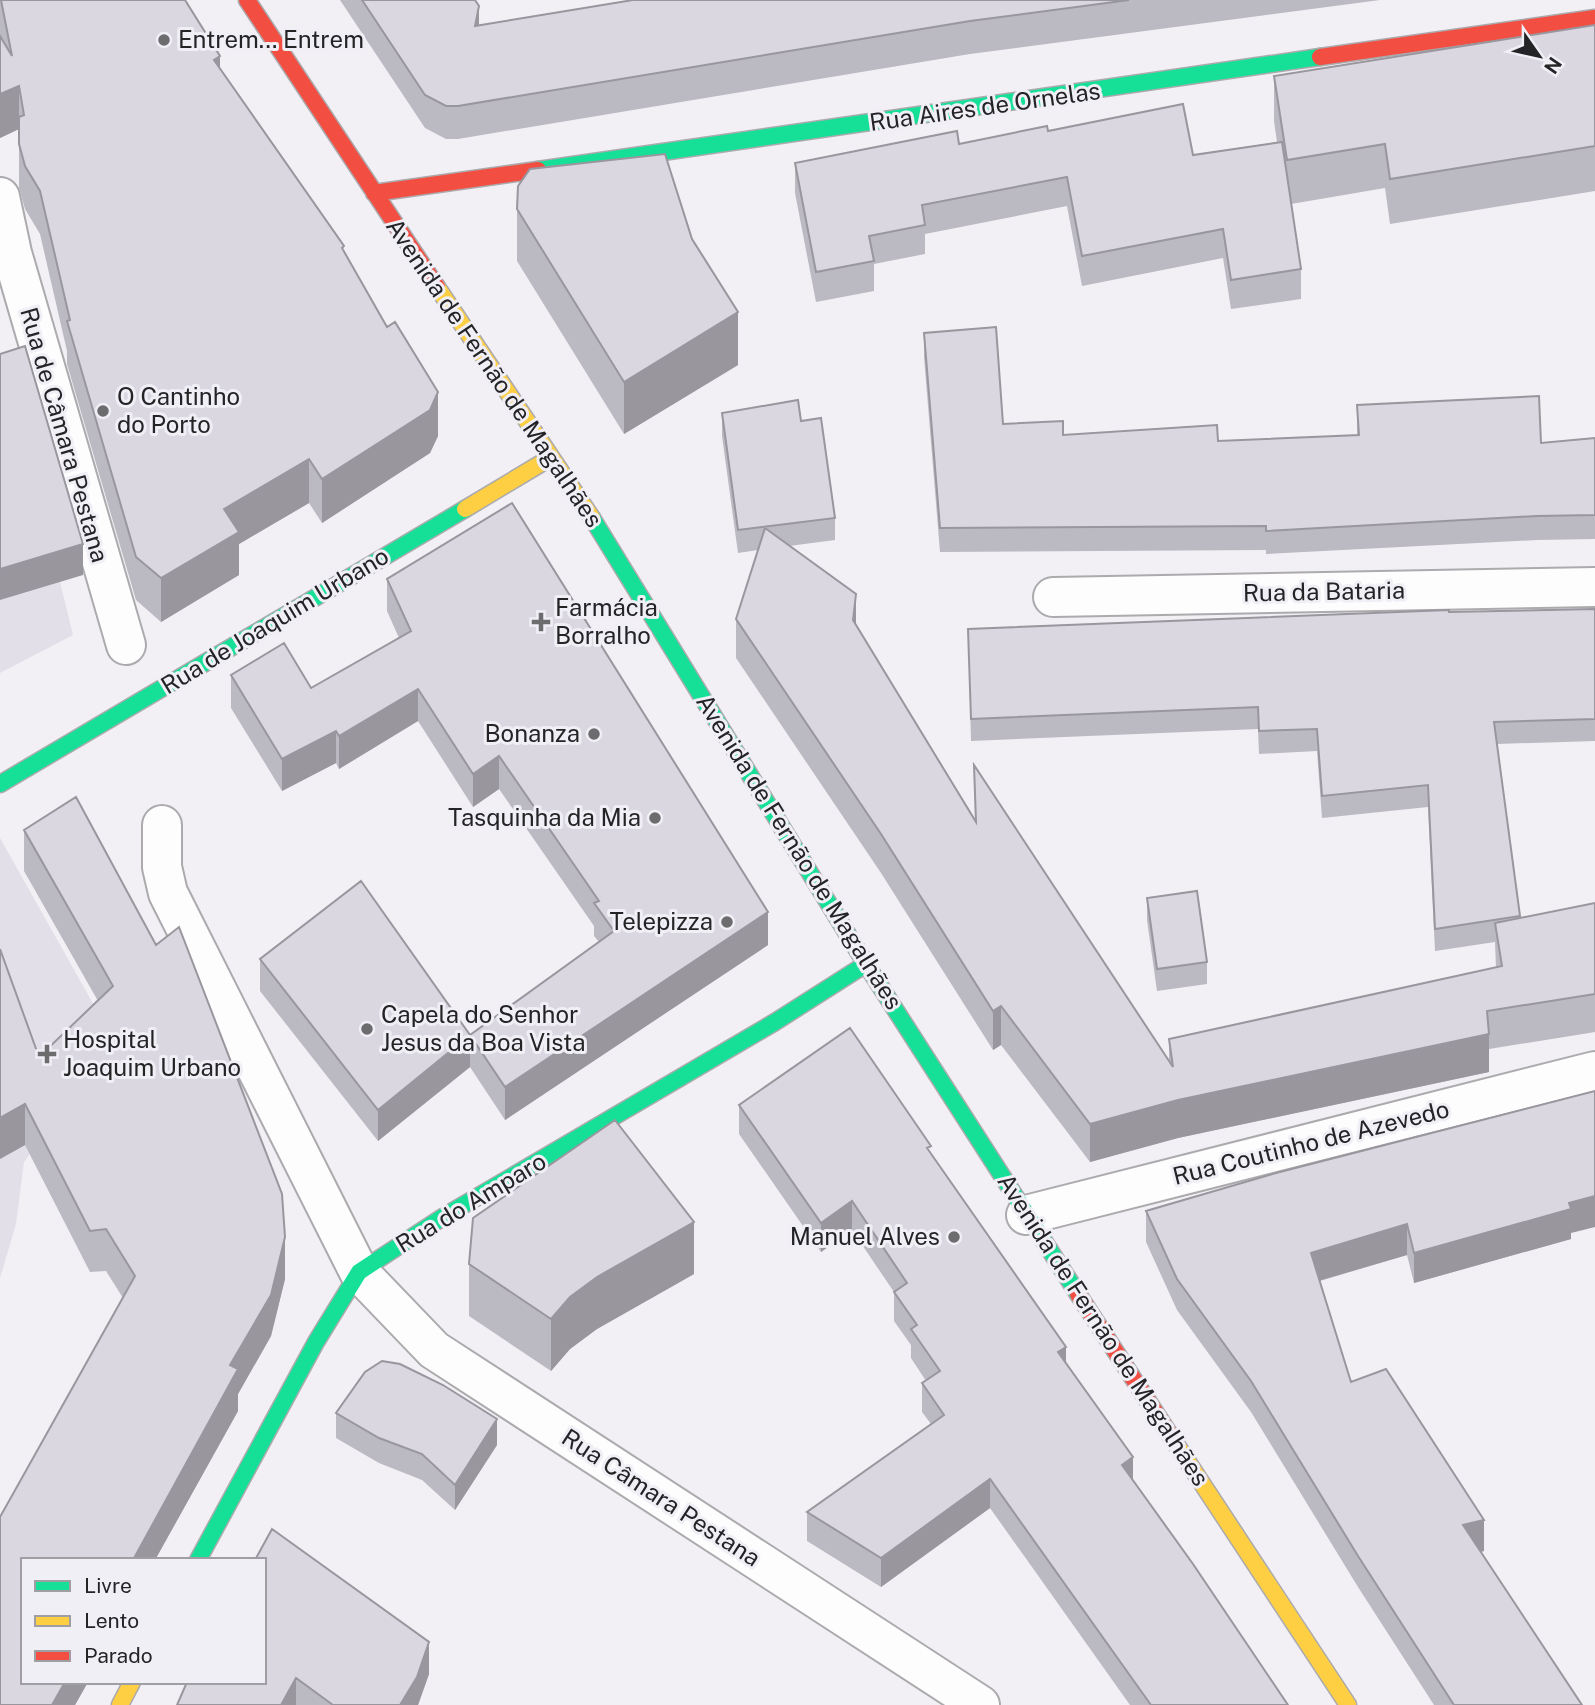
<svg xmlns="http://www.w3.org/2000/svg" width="1595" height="1705" font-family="'Public Sans',sans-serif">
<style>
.built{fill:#e2dfe8}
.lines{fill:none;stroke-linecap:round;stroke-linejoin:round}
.street-casing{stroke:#abaaad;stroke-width:42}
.fast-casing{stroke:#abaaad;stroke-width:19}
.slow-casing{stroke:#abaaad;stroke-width:19}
.jam-casing{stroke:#abaaad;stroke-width:19}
.street{stroke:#fdfdfe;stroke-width:38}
.fast{stroke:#16e098;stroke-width:16}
.slow{stroke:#ffcf43;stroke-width:16}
.jam{stroke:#f24e42;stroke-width:16}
.wall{fill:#bbb9c2}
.shaded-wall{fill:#99969e}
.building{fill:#dad7e1;stroke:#99969e;stroke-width:2}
.poi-dot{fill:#6c6b6e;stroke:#f1eff6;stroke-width:2.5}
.labels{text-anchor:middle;stroke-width:6;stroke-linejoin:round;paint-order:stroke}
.poi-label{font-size:24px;fill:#242426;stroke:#f1eff6;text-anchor:start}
.street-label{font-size:24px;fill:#242426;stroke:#f1eff6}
</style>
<rect width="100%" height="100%" fill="#f2f0f5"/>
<path class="built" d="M0,385L60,582L73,635L0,673Z
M0,838L109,1032L96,1062L24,1162L16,1224L0,1278Z"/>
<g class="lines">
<defs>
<path id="street" d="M0,197L12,253L126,645
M1053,597L1595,587
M162,825V867L168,893L359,1272L434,1350L980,1705
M1026,1215L1595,1071"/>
<path id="fast" d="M538,170L1320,57
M592,518L864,961L1078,1294
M0,784L465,509
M198,1560L316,1342L359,1272L443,1217L775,1022L866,964"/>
<path id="slow" d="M437,287L592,518
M465,509L550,458
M1176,1444L1348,1705
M120,1705L132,1682"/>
<path id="jam" d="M247,0L437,287
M1320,57L1595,18
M374,193L538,170
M1078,1294L1176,1444"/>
</defs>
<use href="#street" class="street-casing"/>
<use href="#fast" class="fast-casing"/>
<use href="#slow" class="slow-casing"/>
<use href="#jam" class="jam-casing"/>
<use href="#street" class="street"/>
<use href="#fast" class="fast"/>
<use href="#slow" class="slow"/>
<use href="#jam" class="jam"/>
</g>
<path class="wall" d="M0,0H185L220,69L344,251L438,436L430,453L322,523L309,503L239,544V575L161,622L136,600L67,364V351L40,234L25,209L19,188V129L0,138Z
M340,0H475L479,26L633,0H1380L970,54L458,139H446L425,128Z
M1595,25V191L1390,224L1385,188L1291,204L1301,269V299L1231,309L1223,258L1082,286L1067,206L925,234V254L874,264V291L816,302L795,193V163L959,144L1048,131L1193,155L1277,142L1274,121V76Z
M517,209L692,239L738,365L624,434L517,261Z
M924,333L1003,424L1063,435L1218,441L1357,435V405L1541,443L1595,438V539L1537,540L1266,554V550L940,552L924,357Z
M722,413L801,421L835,518V540L789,546L856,625L975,819L974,765L1169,1061V1039L1496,968L1495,942L1435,951L1428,807L1322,818L1317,751L1259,754L1258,729L971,741L968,629L1449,612L1595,609V741L1497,744L1520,918L1595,903V1032L1489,1049V1072L1178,1138L1090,1162L1001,1045L993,1050L881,873L736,658V619L758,550L738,553L722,436Z
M387,579L768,945L505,1120L470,1067V1035L599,942L594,936V926L499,789L473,807L418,721L339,769L336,763L282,791L231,708V675L311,688L399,638L387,611Z
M76,797L156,945L179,927L282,1194L285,1237V1279L271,1336L238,1394V1411L155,1560H23V1682H88L75,1705H0V1517L123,1298L106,1271L90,1272L25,1145L0,1159V949L39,1057L98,1001L24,871V830Z
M1147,898L1207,962V984L1157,991L1147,920Z
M260,959L470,1067L378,1141L260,991Z
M739,1105L931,1153L1066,1363L1133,1481L1288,1705H1130L990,1508L881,1587L807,1541V1512L931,1424L922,1412V1383L926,1381L911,1358V1345L894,1321V1292L852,1230L821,1252L739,1134Z
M1146,1211L1571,1233V1239L1414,1283L1407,1255L1320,1281L1351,1382L1484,1551L1481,1552L1582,1705H1434L1358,1587L1251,1412L1177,1310L1146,1242Z
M469,1264L694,1274L597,1329L570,1349L551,1371L469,1316Z
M336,1413L497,1445L455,1510L422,1480L379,1463L336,1438Z
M264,1560L429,1674L418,1705H177Z"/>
<path class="shaded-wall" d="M479,6V39L475,26Z
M220,56V100L214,60Z
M19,86V129L0,138V94Z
M738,312V365L624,434V382Z
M438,392V436L430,453L322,523V479Z
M309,459V503L239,544V575L161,622V578L224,509Z
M83,544V575L0,600V569Z
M856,594V633L853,620Z
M418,689V721L339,769V736Z
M336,731V763L282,791V759Z
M499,756V789L473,807V774Z
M768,912V945L505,1120V1087Z
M1001,1006V1045L993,1050V1011Z
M1489,1034V1072L1178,1138L1090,1162V1124L1178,1100Z
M470,1035V1067L378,1141V1110Z
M25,1104V1145L0,1159V1118Z
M1595,1196V1227L1571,1233V1239L1414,1283V1253L1569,1203Z
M852,1201V1230L821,1252V1223Z
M694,1222V1274L597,1329L570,1349L551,1371V1319L570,1297L597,1277Z
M1407,1224V1255L1311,1283V1253Z
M285,1237V1279L271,1336L238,1394V1411L155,1560H133L230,1365Z
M1066,1347V1376L1058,1352Z
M497,1419V1445L455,1510V1485Z
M1133,1457V1486L1122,1465Z
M990,1479V1508L881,1587V1558Z
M1484,1520V1551L1463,1556V1525Z
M429,1642V1674L418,1705H400Z
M296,1678V1705H281Z
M65,1682H88L75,1705H52Z"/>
<path class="building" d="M1,0H185L220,56L214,60L344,246L342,248L387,327L395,322L438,392L430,410L322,479L309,459L224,509L239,532L161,578L136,557L67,321L70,320L40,191L25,166L19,144V117L24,115L19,86L0,94V36L12,56Z
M362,0H475L479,6L475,26L633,0H1129L970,21L458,106H446L425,95Z
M1595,25V146L1390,179L1385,144L1287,160L1274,76Z
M1183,104L1193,155L1282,142L1301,269L1231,280L1223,229L1082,256L1067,177L922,205L925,225L869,236L874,261L816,272L795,163L957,131L959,144L1047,126L1048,131Z
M665,154L692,239L738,312L624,382L517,209L518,186L530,169Z
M996,327L1003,424L1063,421V435L1217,425L1218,441L1359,435L1357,405L1539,396L1541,443L1595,438V515L1537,516L1266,531V526L940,528L924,333Z
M25,346L83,544L0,569V354Z
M798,400L801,421L821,418L835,518L738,530L722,413Z
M512,503L768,912L505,1087L470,1035L614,931L594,903L599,901L499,756L473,774L418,689L339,736L336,731L282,759L231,675L284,643L311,688L411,631L387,579Z
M765,528L856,594L853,620L976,822L974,765L1173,1067L1169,1039L1502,966L1495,923L1595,903V994L1487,1011L1489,1034L1178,1100L1090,1124L1001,1006L993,1011L881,834L736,619Z
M1595,609V719L1494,722L1520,916L1435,929L1428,785L1322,796L1317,729L1259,731L1258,707L971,719L968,629L1449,610V612Z
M76,797L156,945L179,927L282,1194L285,1237L271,1295L230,1365L238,1369L133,1560H23V1682H65L52,1705H0V1517L135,1276L106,1229L90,1231L25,1104L0,1118V949L39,1057L113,986L24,830Z
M361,881L470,1035L378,1110L260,959Z
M1197,891L1207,962L1157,969L1147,898Z
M850,1028L931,1146L927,1148L1066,1347L1058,1352L1133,1457L1122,1465L1193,1564L1288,1705H1151L990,1479L881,1558L807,1512L944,1415L922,1383L940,1371L911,1329L917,1325L894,1292L907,1283L852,1201L821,1223L739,1105Z
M1595,1091V1196L1569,1203L1571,1209L1414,1253L1407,1224L1311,1253L1351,1382L1386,1369L1484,1520L1463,1525L1582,1705H1454L1358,1556L1251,1381L1177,1279L1146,1211L1276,1173Z
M615,1120L694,1222L597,1277L570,1297L551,1319L469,1264L473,1218Z
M382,1361L400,1364L443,1385L497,1419L455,1485L422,1454L379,1438L336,1413L365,1372Z
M272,1529L429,1642L417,1677L400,1705H333L296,1678L281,1705H177L187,1682H264V1560H255Z"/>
<g class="poi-dot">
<circle cx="164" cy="40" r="7"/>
<circle cx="103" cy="411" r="7"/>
<path d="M537.5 611.5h7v7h7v7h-7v7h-7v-7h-7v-7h7z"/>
<circle cx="594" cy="734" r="7"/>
<circle cx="655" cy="818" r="7"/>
<circle cx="727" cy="922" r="7"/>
<circle cx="367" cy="1029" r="7"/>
<path d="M43.5 1043.5h7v7h7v7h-7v7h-7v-7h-7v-7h7z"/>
<circle cx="954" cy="1237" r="7"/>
</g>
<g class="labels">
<g class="poi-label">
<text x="178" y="48">Entrem... Entrem</text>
<text x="117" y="405">O Cantinho<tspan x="117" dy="28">do Porto</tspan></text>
<text x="555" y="616">Farmácia<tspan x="555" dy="28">Borralho</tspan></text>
<text x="580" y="742" text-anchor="end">Bonanza</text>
<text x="641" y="826" text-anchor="end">Tasquinha da Mia</text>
<text x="713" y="930" text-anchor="end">Telepizza</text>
<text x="381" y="1023">Capela do Senhor<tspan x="381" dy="28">Jesus da Boa Vista</tspan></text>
<text x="63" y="1048">Hospital<tspan x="63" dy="28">Joaquim Urbano</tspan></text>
<text x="940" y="1245" text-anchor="end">Manuel Alves</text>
</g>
<g class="street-label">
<text transform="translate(985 107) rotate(-8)" y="8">Rua Aires de Ornelas</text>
<text transform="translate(494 373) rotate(56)" y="8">Avenida de Fernão de Magalhães</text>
<text transform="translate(64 435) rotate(74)" y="8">Rua de Câmara Pestana</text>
<text transform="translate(1324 592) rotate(-1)" y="8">Rua da Bataria</text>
<text transform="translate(275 621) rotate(-31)" y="8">Rua de Joaquim Urbano</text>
<text transform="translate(799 852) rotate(58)" y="8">Avenida de Fernão de Magalhães</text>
<text transform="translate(1311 1143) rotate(-14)" y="8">Rua Coutinho de Azevedo</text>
<text transform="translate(471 1203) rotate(-31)" y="8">Rua do Amparo</text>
<text transform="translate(1103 1330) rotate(57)" y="8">Avenida de Fernão de Magalhães</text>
<text transform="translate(661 1498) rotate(33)" y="8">Rua Câmara Pestana</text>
</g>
</g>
<rect x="21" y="1558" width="245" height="126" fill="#f1eff6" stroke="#9f9ea3" stroke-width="2"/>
<rect x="35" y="1581" width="35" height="10" fill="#16e098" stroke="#9f9ea3" stroke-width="2"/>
<text x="84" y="1593" font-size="21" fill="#242426">Livre</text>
<rect x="35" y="1616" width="35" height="10" fill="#ffcf43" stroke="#9f9ea3" stroke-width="2"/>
<text x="84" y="1628" font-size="21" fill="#242426">Lento</text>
<rect x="35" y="1651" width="35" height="10" fill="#f24e42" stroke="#9f9ea3" stroke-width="2"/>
<text x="84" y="1663" font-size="21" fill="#242426">Parado</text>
<g transform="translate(1539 56) rotate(124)" stroke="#f1eff6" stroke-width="5" paint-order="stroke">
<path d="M0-5L12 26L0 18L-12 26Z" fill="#242426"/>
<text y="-10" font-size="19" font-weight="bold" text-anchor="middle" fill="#242426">N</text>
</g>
</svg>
